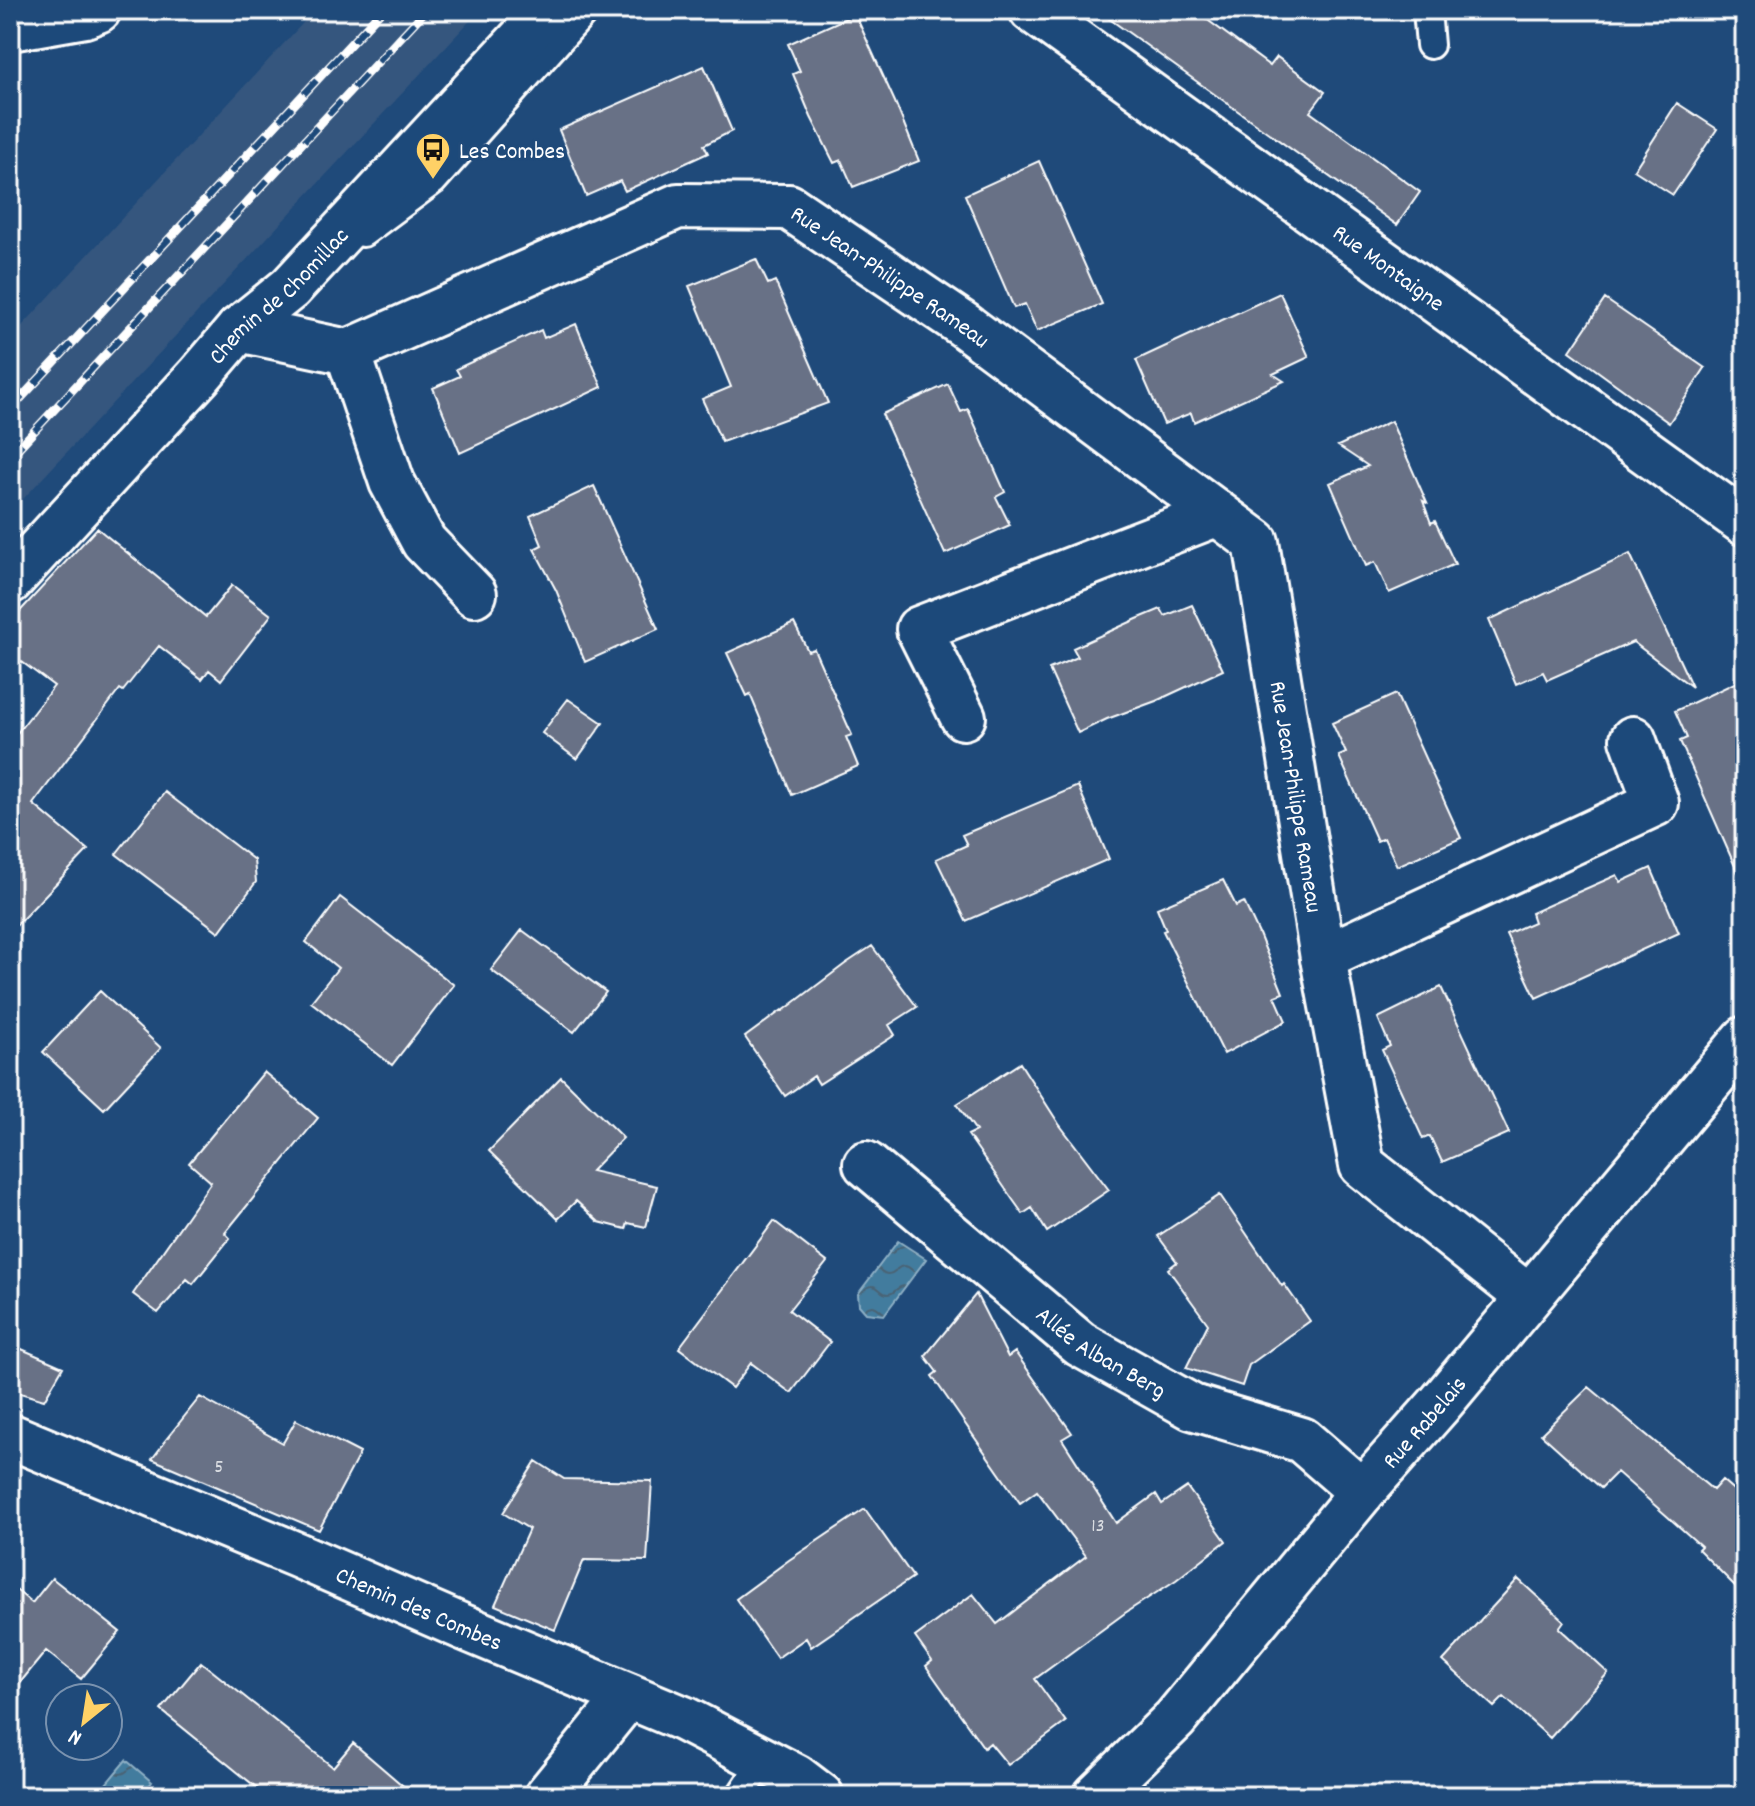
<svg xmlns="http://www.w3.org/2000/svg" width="1755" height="1806" font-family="Dekko,sans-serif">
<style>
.built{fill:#35567e}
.water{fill:url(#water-waves);stroke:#8eb0c5;stroke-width:2}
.building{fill:#677186;stroke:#fff;stroke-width:2}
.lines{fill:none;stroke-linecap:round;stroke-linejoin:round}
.service-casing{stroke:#fff;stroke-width:32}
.minor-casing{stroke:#fff;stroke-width:50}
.service{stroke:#1f4a7a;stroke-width:26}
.minor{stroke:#1f4a7a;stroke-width:44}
.rail-casing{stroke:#fff;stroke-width:9}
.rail{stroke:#1f4a7a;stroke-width:6;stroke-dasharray:18;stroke-linecap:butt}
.labels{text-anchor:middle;stroke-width:6;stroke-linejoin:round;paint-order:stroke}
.number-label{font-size:20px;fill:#d9dce1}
.poi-label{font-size:24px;fill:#fff;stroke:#1f4a7a;text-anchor:start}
.street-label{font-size:24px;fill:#fff;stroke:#1f4a7a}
</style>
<defs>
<pattern id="water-waves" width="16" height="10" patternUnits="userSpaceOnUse" patternTransform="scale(2)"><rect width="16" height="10" fill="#437b9e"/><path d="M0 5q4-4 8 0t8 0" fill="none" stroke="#486475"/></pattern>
</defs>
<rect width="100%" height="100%" fill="#1f4a7a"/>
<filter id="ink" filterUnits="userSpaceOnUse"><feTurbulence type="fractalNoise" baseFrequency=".0125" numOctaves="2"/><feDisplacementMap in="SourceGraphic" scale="16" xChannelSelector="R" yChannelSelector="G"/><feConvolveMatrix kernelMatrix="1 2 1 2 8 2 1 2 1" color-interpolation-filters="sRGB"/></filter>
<g filter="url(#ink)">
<path class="built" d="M315,10H480L10,513V339Z"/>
<path class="water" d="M898,1241L926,1259L884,1315L866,1313L859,1305L858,1294Z
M126,1760L152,1782L141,1796H96Z"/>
<path class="building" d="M1097,10H1194L1270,66L1277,57L1325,92L1310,112L1420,192L1397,225Z
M855,14L895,102L919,161L853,187L841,160L834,163L811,117L793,74L800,71L788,44Z
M704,66L732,131L704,145L708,153L625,191L620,181L586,196L559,130Z
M1677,103L1717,129L1673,195L1634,170Z
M1039,161L1102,304L1037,331L1025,304L1014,308L965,195Z
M756,259L768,284L775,281L828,403L722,442L702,399L731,387L689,286Z
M1280,293L1309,357L1273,374L1284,381L1194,422L1191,413L1164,424L1136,360Z
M1605,299L1705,368L1669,423L1570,351Z
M576,324L602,387L460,453L433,388L460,376L456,369L541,330L544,338Z
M948,384L961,412L968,409L987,452L1005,492L996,497L1010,525L945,554L882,414Z
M1391,421L1427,503L1423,501L1431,523L1435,521L1455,564L1389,593L1375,562L1366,566L1330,483L1368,466L1338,446Z
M594,486L658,629L585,662L556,590L534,549L542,545L530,516Z
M97,528L206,617L232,585L271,615L221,680L209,670L202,679L159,646L123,691L120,689L33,804L88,850L10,932V742L54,686L10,653V622Z
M1630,554L1692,687L1633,642L1547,680L1543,672L1516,684L1489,620Z
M1192,605L1223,670L1156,701L1107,719L1078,733L1049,669L1078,657L1073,648L1137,619L1161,609L1165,616Z
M794,623L808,651L814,649L852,735L846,737L858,766L792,795L750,694L747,696L727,653Z
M1745,678V889L1680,741L1687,738L1675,711Z
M1396,694L1461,838L1397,866L1384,838L1377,841L1339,756L1346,753L1332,723Z
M568,699L603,723L577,759L542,733Z
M1078,786L1109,859L966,921L936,859L967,845L962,835Z
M165,792L254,860L256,882L219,932L116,854Z
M1651,868L1679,933L1536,998L1506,934L1534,922L1531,913L1576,893L1617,875L1621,882Z
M1223,880L1236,906L1244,902L1259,934L1283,993L1275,996L1286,1021L1224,1054L1163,931L1166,930L1157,908Z
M340,897L454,985L392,1065L311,1002L338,968L306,942Z
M522,930L606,992L574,1032L491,970Z
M872,946L917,1007L889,1025L895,1035L819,1084L814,1076L785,1096L745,1037L782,1010L783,1011L845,964Z
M1441,987L1509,1133L1442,1162L1430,1136L1423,1139L1382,1050L1390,1046L1378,1018Z
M100,991L161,1048L104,1109L43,1052Z
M1020,1063L1059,1124L1109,1190L1047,1232L1032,1208L1023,1214L1013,1200L968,1135L976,1131L957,1104Z
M264,1072L318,1118L225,1233L230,1238L193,1284L187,1279L158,1313L133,1294L211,1182L189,1163Z
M561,1077L623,1138L591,1171L657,1186L646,1227L628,1223L626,1229L599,1222L576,1201L558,1219L489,1151Z
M1220,1195L1282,1286L1284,1284L1310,1321L1249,1365L1242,1386L1186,1368L1208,1324L1168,1269L1177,1262L1158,1236Z
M774,1221L827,1262L789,1310L830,1342L791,1393L751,1363L732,1388L679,1348Z
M976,1294L1008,1357L1015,1352L1072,1433L1062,1439L1116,1523L1156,1494L1162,1504L1187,1487L1226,1541L1176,1580L1125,1613L1035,1679L1066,1722L1008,1765L990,1743L984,1748L926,1666L932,1661L915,1637L973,1594L997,1624L1086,1556L1037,1491L1020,1503L932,1376L937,1372L925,1356Z
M10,1344L63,1367L44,1400L10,1390Z
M1589,1387L1713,1490L1722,1480L1738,1494L1745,1485V1596L1698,1549L1701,1546L1617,1472L1601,1488L1541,1434Z
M200,1397L283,1443L296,1420L360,1453L319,1530L152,1459L165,1442H164Z
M536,1461L564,1479L652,1481L647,1561L584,1560L555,1630L495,1605L529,1529L503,1513Z
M865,1509L913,1577L811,1647L806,1638L777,1658L736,1599L789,1560Z
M52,1578L120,1632L81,1679L46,1651L10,1695V1585L32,1603Z
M1518,1579L1564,1621L1559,1628L1608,1673L1550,1738L1504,1697L1494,1707L1443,1661Z
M201,1662L333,1767L353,1743L415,1796H267L161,1710Z"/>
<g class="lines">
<defs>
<path id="service" d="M1427,10L1430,45
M363,233L433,181L586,10
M740,1796L764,1760"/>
<g id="minor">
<path id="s1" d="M1032,10L1745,523"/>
<path d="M10,28L85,15L98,10"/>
<path id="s2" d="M239,329L348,352L678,206L789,207L964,325L1256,542L1323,958L1362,1165L1528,1297"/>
<path d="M348,352L392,482L424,542L474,594"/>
<path id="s3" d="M10,581L199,376L239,329L290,288L548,10"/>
<path d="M963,717L919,629L1216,514"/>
<path d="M1323,958L1656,803L1633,739"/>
<path id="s4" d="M866,1164L1080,1344L1192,1407L1302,1440L1362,1492"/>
<path id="s5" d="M10,1436L297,1555L463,1627L684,1719L796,1777L821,1796"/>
<path d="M547,1796L628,1696"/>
<path id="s6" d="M1096,1796L1175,1719L1362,1492L1439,1405L1745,1039"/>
</g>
</defs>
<use href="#service" class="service-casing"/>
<use href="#minor" class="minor-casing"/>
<use href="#service" class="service"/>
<use href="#minor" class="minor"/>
<defs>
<path id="rail" d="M10,410L382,10
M10,457L426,10"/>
</defs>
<use href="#rail" class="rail-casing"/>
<use href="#rail" class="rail"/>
</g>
</g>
<defs>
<symbol id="bus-pin" viewBox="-11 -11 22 30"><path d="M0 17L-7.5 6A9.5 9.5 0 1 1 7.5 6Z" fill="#ffd166" stroke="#1f4a7a"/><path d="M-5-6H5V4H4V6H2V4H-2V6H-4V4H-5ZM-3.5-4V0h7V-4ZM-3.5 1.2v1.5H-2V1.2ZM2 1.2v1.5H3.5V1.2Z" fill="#111"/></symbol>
</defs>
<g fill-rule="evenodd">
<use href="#bus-pin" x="413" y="130" width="40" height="54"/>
</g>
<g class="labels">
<g class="number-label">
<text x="219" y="1472">5</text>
<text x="1098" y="1531">13</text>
</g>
<g class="poi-label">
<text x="459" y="158">Les Combes</text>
</g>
<g class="street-label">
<text dy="8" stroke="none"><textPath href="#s1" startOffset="440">Rue Montaigne</textPath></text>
<text dy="8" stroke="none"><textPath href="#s2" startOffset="706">Rue Jean-Philippe Rameau</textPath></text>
<text dy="8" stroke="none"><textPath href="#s3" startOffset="392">Chemin de Chomillac</textPath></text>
<text dy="8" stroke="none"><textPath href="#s2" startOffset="1416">Rue Jean-Philippe Rameau</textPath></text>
<text dy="8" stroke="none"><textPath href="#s4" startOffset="302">Allée Alban Berg</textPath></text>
<text dy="8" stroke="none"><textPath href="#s6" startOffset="498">Rue Rabelais</textPath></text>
<text dy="8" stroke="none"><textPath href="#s5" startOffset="444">Chemin des Combes</textPath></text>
</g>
</g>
<rect width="1755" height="1806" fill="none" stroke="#1f4a7a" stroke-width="40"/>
<rect x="20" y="20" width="1715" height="1766" fill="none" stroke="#fff" stroke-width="3" filter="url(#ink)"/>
<g transform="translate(84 1722) rotate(210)"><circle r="38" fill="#1f4a7a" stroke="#7992af" stroke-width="2"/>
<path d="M0-6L14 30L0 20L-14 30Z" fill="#ffd166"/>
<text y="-12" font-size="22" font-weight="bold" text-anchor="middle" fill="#ffffff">N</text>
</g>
</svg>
